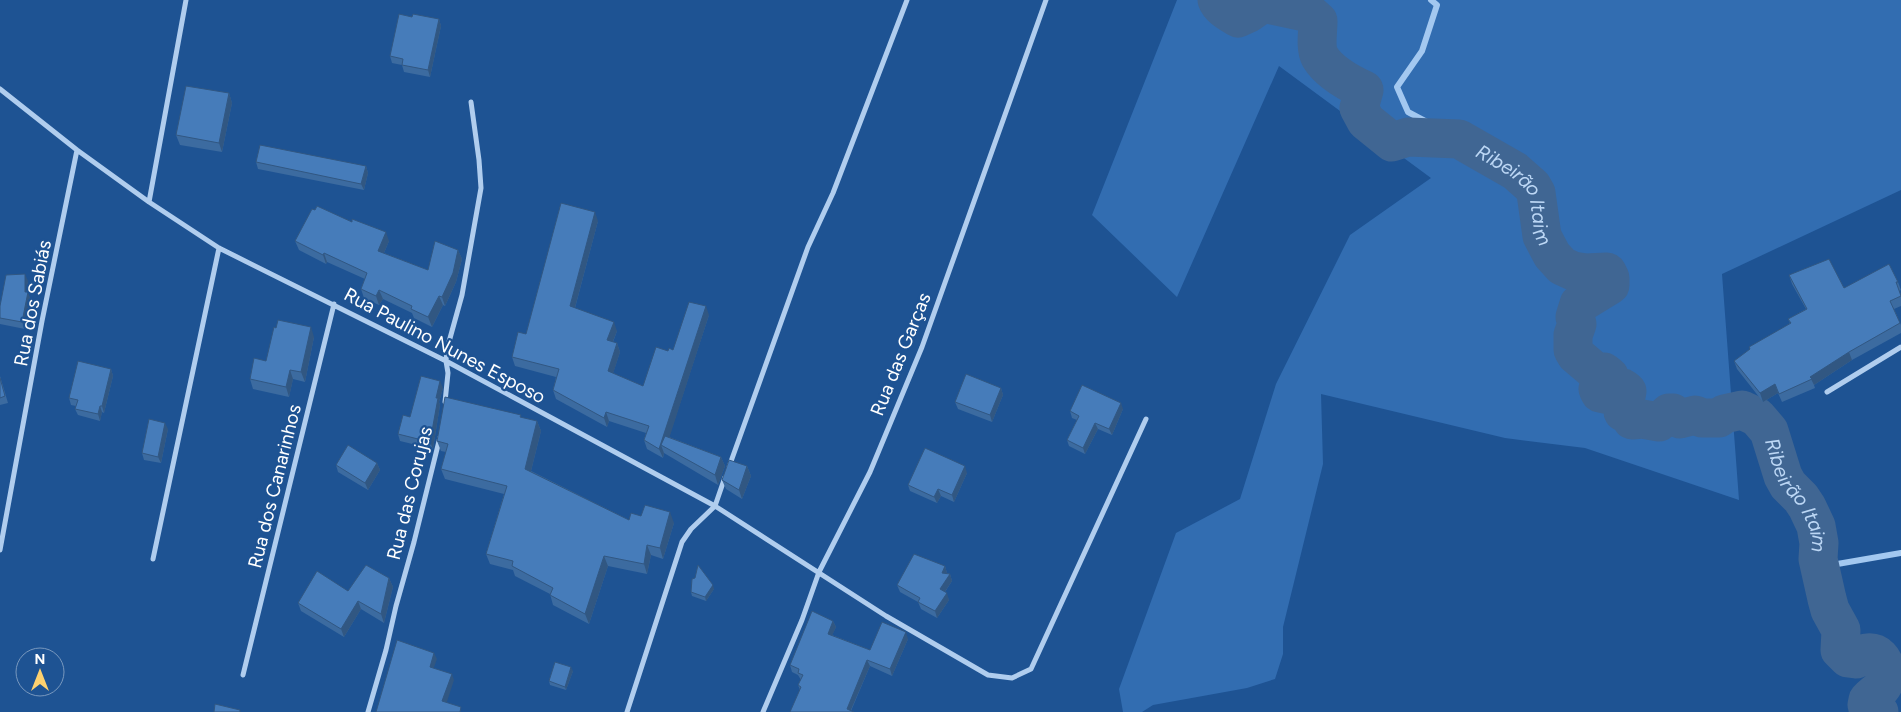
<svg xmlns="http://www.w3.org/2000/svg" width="1901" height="712" font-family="Figtree,sans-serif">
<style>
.green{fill:#326db1}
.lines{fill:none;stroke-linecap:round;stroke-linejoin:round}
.stream{stroke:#a3c8f0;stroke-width:6}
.river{stroke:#406693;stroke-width:39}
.street{stroke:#b0cdee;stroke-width:5}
.wall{fill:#3c6ba0}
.shaded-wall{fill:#315782}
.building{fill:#467cba;stroke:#315782}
.labels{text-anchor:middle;stroke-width:4.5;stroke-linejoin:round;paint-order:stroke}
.street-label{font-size:19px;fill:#fff;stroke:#1e5393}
.water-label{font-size:20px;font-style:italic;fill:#bcd7f5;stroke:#1e5393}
</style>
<rect width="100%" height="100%" fill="#1e5393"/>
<path class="green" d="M1177,0H1901V190L1722,274L1739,500L1585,448L1505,438L1321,394L1323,464L1283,627V654L1275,679L1247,688L1153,705L1142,712H1123L1119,689L1176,533L1240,499L1276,384L1350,235L1431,178L1279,66L1177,297L1092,215Z"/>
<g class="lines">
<path class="stream" d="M1431,0L1437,5L1422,51L1397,87L1408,112L1459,139
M1820,567L1901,553"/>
<path class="river" id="s1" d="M1217,0C1220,8 1230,13 1238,18L1249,13L1263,3L1309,13L1318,21C1318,31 1315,48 1320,57C1329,72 1349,83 1364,90L1359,108L1366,121L1392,142L1408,137L1459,139L1515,171L1532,186L1536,193L1542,236L1552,255L1562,266L1573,271L1586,273L1607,272L1610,278V285L1579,304L1575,317L1577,324L1573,335V350L1576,355L1596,372H1604L1609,376L1608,381L1599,386L1598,389L1600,393L1609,395L1623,388L1627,391L1623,412L1629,414L1632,420L1642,419L1659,422L1669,413H1673L1680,419L1695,415L1702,418H1719L1724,414L1742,410L1757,417L1769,431L1783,476L1788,485L1801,498L1807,507L1816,526L1819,543L1818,559L1827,599L1830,610L1841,630L1840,650L1848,658L1856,659C1875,642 1891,663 1884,683C1881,691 1873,694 1868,700L1867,705L1879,712"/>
<path class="street" d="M0,89L77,150L149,202L219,248L446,361L715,506L886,616L988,675L1012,678L1031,669L1146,419
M149,202L186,0
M1827,392L1901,347
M445,402L448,373L446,361L447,349L462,295L481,188L479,160L471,102
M729,467L808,247L833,193L907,0
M0,550L42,321L77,150
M153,559L219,248
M243,675L334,304
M368,712L386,650L396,606L414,542L440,437
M627,712L682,542L691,529L715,506L725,477
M763,712L802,620L819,572L870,472L922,347L1046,0"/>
</g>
<path class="wall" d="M412,17L439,19L441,26L430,77L404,72L402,65L392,63L390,56Z
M229,93L232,103L222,152L180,145L176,135Z
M256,162L366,166L368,173L364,190L258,169Z
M598,221L575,308L617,331L613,342L617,343L620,352L613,373L643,386L668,351L673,350L709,315L669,437L721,457L725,466L718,485L664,453L663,458L647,449L644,440L646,433L609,421L607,427L556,399L553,390L556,377L515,366L512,357Z
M352,222L389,241L384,253L428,270L458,250L462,259L456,282L445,306L443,305L432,327L414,318L412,313L383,299L379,305L364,298L361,289L365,279L327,262L326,264L299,250L295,241Z
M1789,275L1844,288L1898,282L1901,290L1899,291L1901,296V306L1894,309L1901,325V333L1852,360L1814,385L1815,388L1782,402L1778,393L1763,402L1737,369L1734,361L1790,323L1788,319L1806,309L1792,284Z
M28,281L27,292L30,298L25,329L0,324V306Z
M314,337L305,382L293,379L289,397L253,389L250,379L266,361Z
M111,369L113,376L104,413L102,412L100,421L78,415L75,409L76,406L71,405L69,398Z
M0,376L8,403L0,405Z
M443,388L439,402L440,405L433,449L400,441L398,434L410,417Z
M1001,388L1003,395L992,422L958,409L955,402Z
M1123,409L1112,435L1098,429L1085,454L1069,446L1067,440L1077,420L1072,418L1070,411Z
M521,415V418L537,421L541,431L531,471L629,520L641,516L674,523L663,559L651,555L647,574L608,566L589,624L553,605L550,594L515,576L513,570L490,564L486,554L504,494L445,479L441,469L446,452L441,451L437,441Z
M168,429L161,463L144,460L142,453Z
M377,463L380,470L368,490L338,472L336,465Z
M747,466L751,476L742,499L726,489L722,480Z
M967,473L954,502L941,496L937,503L910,491L908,485Z
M945,566L947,573L950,574L952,581L945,592L949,600L937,618L921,609L918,602L900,592L897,585Z
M389,578L393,587L384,623L361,609L344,637L301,611L298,603L348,591Z
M714,589L706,601L692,596L691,592Z
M833,621L836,627L832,635L870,650L908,639L892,676L870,666L851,711L800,690L798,685L801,680L798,675L792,672L790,665Z
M573,671L566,690L550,685L549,681Z"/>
<path class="shaded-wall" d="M439,19L441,26L430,77L428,70Z
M229,93L232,103L222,152L219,143Z
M366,166L368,173L364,190L361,184Z
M595,212L598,221L573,315L570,306Z
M386,232L389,241L381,260L378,251Z
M458,250L462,259L456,282L445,306L442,297Z
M324,253L327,262L326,264L323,255Z
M25,274L28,281L27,294L28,292L30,298L25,329L22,322L25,292Z
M379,290L383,299L379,305L376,296Z
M439,296L443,305L432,327L428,317Z
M706,306L709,315L666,448L661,445L664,453L663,458L659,449Z
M614,322L617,331L610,349L607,340Z
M311,327L314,337L305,382L301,372Z
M617,343L620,352L611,380L608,371Z
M1849,352L1852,360L1814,385L1810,377Z
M111,369L113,376L104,413L102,406Z
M290,370L293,379L289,397L286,387Z
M440,381L443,388L439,402L440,405L433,449L430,442L436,398Z
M1775,384L1778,393L1763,402L1760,393Z
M1001,388L1003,395L992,422L990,415Z
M1121,403L1123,409L1112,435L1109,429Z
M100,406L102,412L100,421L98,414Z
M606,412L609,421L607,427L604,418Z
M537,421L541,431L529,479L525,469Z
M165,423L168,429L161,463L158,457Z
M1095,423L1098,429L1085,454L1083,448Z
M721,457L725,466L718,485L715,475Z
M377,463L380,470L368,490L365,483Z
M747,466L751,476L742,499L739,490Z
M965,466L967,473L954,502L952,495Z
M938,489L941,496L937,503L934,497Z
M670,512L674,523L663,559L660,548Z
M647,545L651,555L647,574L644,564Z
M604,556L608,566L589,624L585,614Z
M945,566L947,573L945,579L942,573Z
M950,574L952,581L942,596L940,589Z
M389,578L393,587L384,623L381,614Z
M713,585L714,589L706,601L705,597Z
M947,593L949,600L937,618L935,611Z
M358,601L361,609L344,637L341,629Z
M833,621L836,627L830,640L828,634Z
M906,632L908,639L892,676L890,669Z
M434,653L437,659L432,673L430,667Z
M867,660L870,666L850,712L847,709Z
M571,667L573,671L566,690L565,687Z
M452,674L454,680L445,708L442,701Z"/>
<path class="building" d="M399,14L412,17L413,14L439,19L428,70L402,65L403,59L390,56Z
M186,86L229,93L219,143L176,135Z
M260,145L366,166L361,184L256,162Z
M561,203L595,212L570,306L614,322L607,340L617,343L608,371L643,386L656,347L668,351L669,348L673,350L689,302L706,306L659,449L644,440L649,426L606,412L604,418L553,390L559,369L512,357L518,332L526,334Z
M317,206L352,222V219L386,232L378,251L428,270L435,241L458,250L453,273L442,297L439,296L428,317L411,309L412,306L379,290L376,296L361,289L367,273L324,253L323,255L295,241L312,209L315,210Z
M1829,259L1844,288L1889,264L1898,282H1896L1901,296L1890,301L1900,323L1849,352L1810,377L1812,379L1779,394L1775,384L1760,393L1734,361L1750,349L1749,347L1791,323L1788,319L1807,309L1789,275Z
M25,274V292H28L22,322L0,318V306L6,275Z
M278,320L311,327L301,372L290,370L286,387L250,379L254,358L266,361L274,327L276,328Z
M78,361L111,369L102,406H100L98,414L75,409L78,400L69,398Z
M966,374L1001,388L990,415L955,402Z
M421,376L440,381L436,398H438L430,442L398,434L403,415L410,417Z
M0,378L5,396L0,398Z
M1082,385L1121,403L1109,429L1095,423L1083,448L1067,440L1079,416L1070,411Z
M445,397L521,415L520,417L537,421L525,469L629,520L631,513L641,516L645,505L670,512L660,548L647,545L644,564L604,556L585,614L550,595L553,588L512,566L513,561L486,554L507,486L441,469L448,444L437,441Z
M149,419L165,423L158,457L142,453Z
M665,436L721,457L715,475L661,445Z
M348,445L377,463L365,483L336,465Z
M925,448L965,466L952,495L938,489L934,497L908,485Z
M729,460L747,466L739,490L722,480Z
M914,554L945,566L942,573L950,574L940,589L947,593L935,611L918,602L920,598L897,585Z
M366,565L389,578L381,614L358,601L341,629L298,603L317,571L348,591Z
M698,565L713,585L705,597L691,592L692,579L695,578Z
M812,611L833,621L828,634L870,650L882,622L906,632L890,669L867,660L847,709L854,712H790L801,687L798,685L803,675L798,673L799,669L790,665Z
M397,640L434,653L430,667L452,674L442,701L461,707L460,712H376Z
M555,662L571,667L565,687L549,681Z
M215,704L240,710V712H214Z"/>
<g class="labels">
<g class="street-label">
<text transform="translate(32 303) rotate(-79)" y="7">Rua dos Sabiás</text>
<text transform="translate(445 345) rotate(28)" y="7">Rua Paulino Nunes Esposo</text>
<text transform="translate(900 354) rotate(-68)" y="7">Rua das Garças</text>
<text transform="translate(274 486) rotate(-76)" y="7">Rua dos Canarinhos</text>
<text transform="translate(409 493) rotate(-76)" y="7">Rua das Corujas</text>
</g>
<g class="water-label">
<text dy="7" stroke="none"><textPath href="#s1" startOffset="428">Ribeirão Itaim</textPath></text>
<text dy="7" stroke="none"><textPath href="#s1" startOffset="1021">Ribeirão Itaim</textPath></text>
</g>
</g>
<g transform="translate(40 672)"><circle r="24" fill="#1e5393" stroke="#7898be"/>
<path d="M0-4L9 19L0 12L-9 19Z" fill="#fdd16f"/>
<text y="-8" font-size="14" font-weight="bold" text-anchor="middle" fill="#ffffff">N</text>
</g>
</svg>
